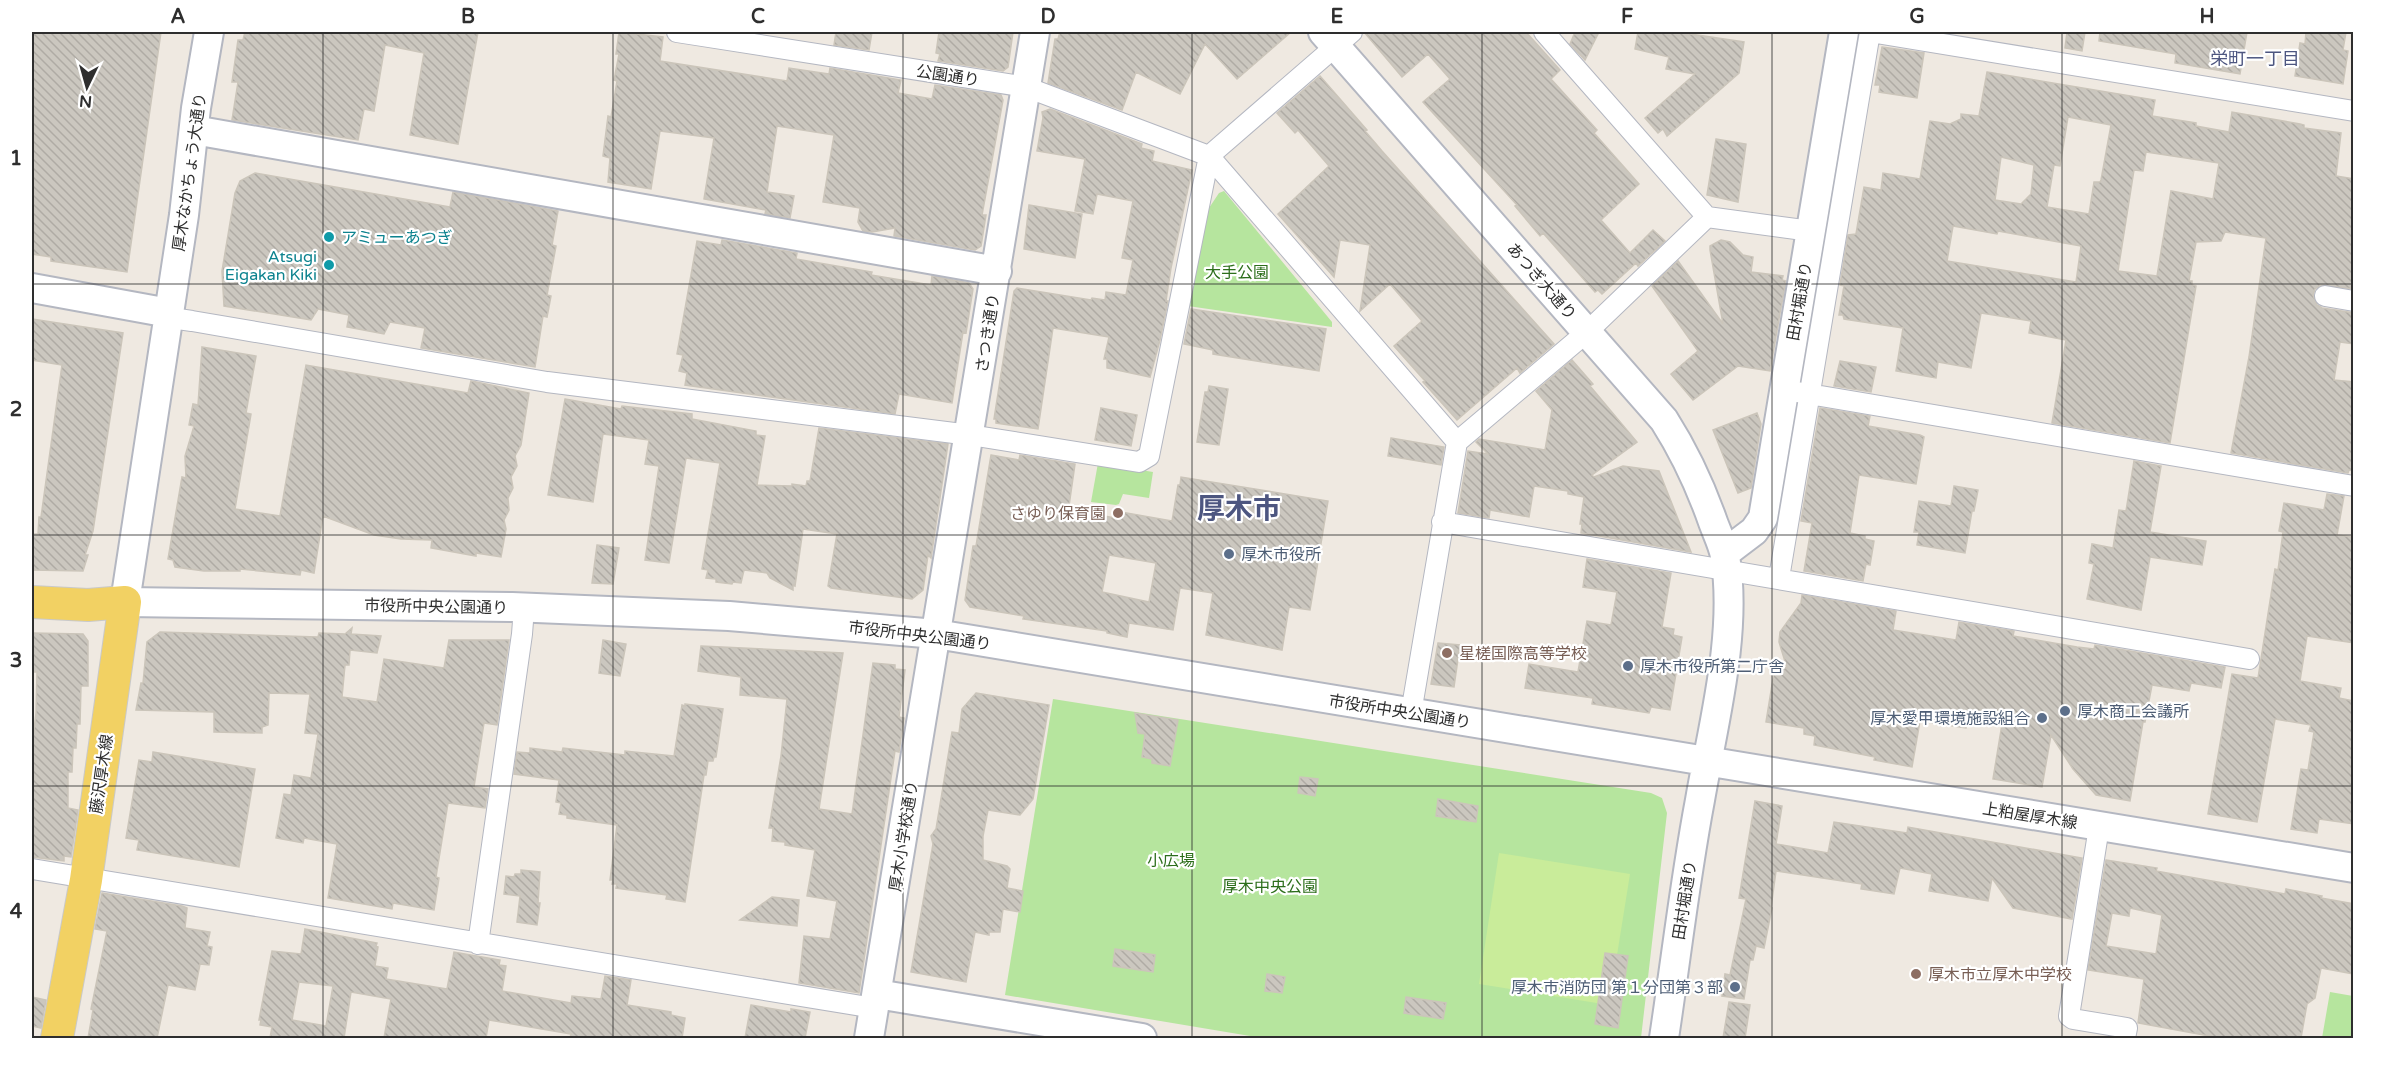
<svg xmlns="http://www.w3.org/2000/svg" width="2385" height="1070" font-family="'Varela Round','Noto Sans JP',sans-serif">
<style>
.park{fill:#b6e59e}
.pitch{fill:#c9ec9a}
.building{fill:url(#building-back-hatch);stroke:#cbc5ba;stroke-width:1.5;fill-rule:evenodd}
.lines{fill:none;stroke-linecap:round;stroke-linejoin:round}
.street-casing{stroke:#b4b7c1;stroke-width:22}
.secondary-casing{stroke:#b4b7c1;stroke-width:32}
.primary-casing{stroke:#c9c9c9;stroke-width:34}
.street{stroke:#fff;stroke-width:20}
.secondary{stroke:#fff;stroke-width:28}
.primary{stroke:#f2d163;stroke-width:32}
.grid{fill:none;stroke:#2e2e2e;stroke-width:1.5;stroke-opacity:0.55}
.culture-dot{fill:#0f9aa8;stroke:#fff;stroke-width:2}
.education-dot{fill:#8d6e63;stroke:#fff;stroke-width:2}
.service-dot{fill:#5c6f8a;stroke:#fff;stroke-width:2}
.labels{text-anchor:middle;stroke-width:4.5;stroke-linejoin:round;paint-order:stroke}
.street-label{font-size:16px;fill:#2e2e2e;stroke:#fff}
.culture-label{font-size:16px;fill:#0d838f;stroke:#fff;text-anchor:start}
.park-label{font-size:16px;fill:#2c6e1b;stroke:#fff}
.education-label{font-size:16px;fill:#785e54;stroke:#fff;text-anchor:start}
.service-label{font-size:16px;fill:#4e5e75;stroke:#fff;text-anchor:start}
.neighbourhood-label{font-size:18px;fill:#4d5680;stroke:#fff}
.town-label{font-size:28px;font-weight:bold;fill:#4d5680;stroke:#fff}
.neatline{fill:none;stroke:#2e2e2e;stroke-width:2}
.grid-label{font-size:20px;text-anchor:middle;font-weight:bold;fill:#2e2e2e}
</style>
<defs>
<pattern id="building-back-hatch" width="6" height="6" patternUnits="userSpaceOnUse" patternTransform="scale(1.5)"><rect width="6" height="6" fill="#cbc7bf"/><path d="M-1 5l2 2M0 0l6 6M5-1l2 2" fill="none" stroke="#afaba4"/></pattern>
</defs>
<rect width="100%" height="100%" fill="#efe9e1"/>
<path class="park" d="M1850,58L1860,60L1808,380L1798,378Z
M1224,191L1332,322V327L1188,306L1207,211L1219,193Z
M1792,405L1800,406L1783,512L1775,510Z
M1098,463L1153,472L1149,498L1123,494L1119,504L1116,505L1091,502Z
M1053,699L1651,793L1662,798L1667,813L1641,1038H1262L1005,995Z
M2330,992L2353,996V1038H2322Z"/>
<path class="pitch" d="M1499,853L1630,874L1609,1005L1479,984Z"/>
<path class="building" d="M32,32H161L127,272L51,261V257L32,254Z
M245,32H478L458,144L410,135L424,53L385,45L374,111L364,109L358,140L232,120L238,82H232L238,40H243Z
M619,32L663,37L660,61L787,81L789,68L829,74L830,68L901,80L898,93L932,99L935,85L1001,95L1003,100L982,215H986L981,246L975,250L894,236L895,228L872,232L863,231L858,222L860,208L823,202L834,135L777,126L767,192L794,196L790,218L765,214L766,210L704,199L714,138L660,131L651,189L608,182L610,158L603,156L608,116L611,117L617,81L614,80L619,54H616Z
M836,32H872L869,50L834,45Z
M939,32H1013L1008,67L1003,71L938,61L940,54L936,53Z
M1060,32H1291L1237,79L1205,44L1180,94L1136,72L1122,110L1048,83L1055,39H1058Z
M1364,32H1526L1560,70L1551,79L1597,130L1594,133L1639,184L1601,220L1630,253L1653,230L1665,241L1638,266L1636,263L1602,294L1598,290L1595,292L1543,233L1540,236L1515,206L1517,205L1423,102L1450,79L1428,54L1402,77Z
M1575,32H1599L1585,60L1570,44Z
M1638,32H1677L1744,42L1739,73L1667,136L1663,129L1658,133L1645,118L1695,74L1666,69L1669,57L1635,49Z
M2067,32H2085L2082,51L2065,48Z
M2100,32H2247L2240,74L2175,63L2176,54L2099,41Z
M2306,32H2346L2343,50L2348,51L2343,84L2295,76L2300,43L2305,44Z
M1882,47L1924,53L1917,98L1879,92L1880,85H1875Z
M1987,72L2155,100L2152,116L2196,123V126L2229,132L2232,112L2300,124L2304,125V128L2341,133L2336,176L2354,179V289L2321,285L2315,289L2313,295L2317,305L2322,308L2354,313V344L2340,342L2334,380L2354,382V471L2349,470L2348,473L2231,453L2249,357L2266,238L2225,232L2221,241L2196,242L2189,281H2192V285L2196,286L2170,443L2052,423L2066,340L2029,333L2031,321L1981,313L1971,368L1938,362L1936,378L1896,371L1903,328L1844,319L1843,315H1839L1844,286L1840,285L1848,235L1856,234L1864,187L1881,190L1883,173L1920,179L1930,121L1950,124L1961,119V114L1979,116ZM2068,117L2111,125L2101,180L2100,182H2094L2089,214L2047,207L2054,165L2060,166ZM2146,152L2219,163L2213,199L2171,191L2157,276L2118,271L2134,170L2143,171ZM2001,157L2034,165L2031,194L2021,204L1995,200ZM1953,226L1997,234L1998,231L2081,246L2076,282L1947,261Z
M1320,76L1367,130L1365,131L1382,151L1554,344L1520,373L1517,368L1457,420L1423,382L1425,381L1394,346L1422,321L1390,284L1360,311L1370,245L1340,240L1334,277L1278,214L1329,166L1298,130L1295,133L1277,113Z
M1050,109L1142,144L1141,148L1154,151L1152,161L1192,170L1171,268L1166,301H1168L1160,340L1150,377L1107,368V359H1104L1109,337L1053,328L1038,429L996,423V419H994L1014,291L1017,288L1091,300L1092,298L1105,300L1106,292L1126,295L1133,260L1122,258L1133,201L1097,194L1093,214L1075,211L1085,159L1037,151L1043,118L1042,112Z
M1716,139L1746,144L1738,202L1707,195Z
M255,173L450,207L453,192L558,211L552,245L556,246L547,295L551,296L547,317L543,316L535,367L421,348L425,328L390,322L384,334L347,327L349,315L318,309L311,320L224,306L222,271L235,193L240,181Z
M1029,205L1082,214L1075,258L1024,249Z
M722,240L797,253L796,259L872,272L871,275L931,285L932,276L969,283L973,289L966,333L963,332L952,403L899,394L895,414L685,385L687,373L679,371L683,355L677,354L697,241L721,245Z
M1721,240L1730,242L1743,255L1753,257L1751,272L1783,276L1782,280L1786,281L1780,313L1770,371L1738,366L1693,400L1671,374L1698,351L1652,286L1678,261L1723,324L1710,250V246Z
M1191,309L1326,329L1319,371L1213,354V350L1184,344Z
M32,319L123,333L93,531L85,555H88L83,571L32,570V534H38L39,517H41L62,365L32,360Z
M202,347L256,356L246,413L251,414L235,509L280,516L306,365L468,393L471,381L529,393L521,445L515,456L517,466L511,477L513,488L508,498L509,510L504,520L506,529L501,557L476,553V556L431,548L432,540L401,539L374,535L323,516L314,573L301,570L300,575L240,569V571H204L175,567L173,560L168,559L182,477L186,478L185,456L194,426L189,425L193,404L198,405Z
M1572,360L1593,384L1590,386L1637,442L1592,475L1594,477L1623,466L1659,471L1691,552L1581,533L1582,524H1580L1584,497L1568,494V491L1534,486L1529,517L1490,510L1489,518L1458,513L1468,451L1488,454L1476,442L1479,439L1545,450L1552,410L1536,391Z
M1840,361L1876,367L1871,392L1834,386Z
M1209,386L1228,389L1219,445L1197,442L1205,392H1208Z
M565,399L621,409L622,406L692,414V419L756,431V435L765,436L757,485L792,486V484L806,486L807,481H810L819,428L948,444L935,531L931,558L928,555L923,590L912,599L831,588L828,586L837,534L803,529L795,586L793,585V590L770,578L767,573L744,570L741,583L733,582L732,584L716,582V579L706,578L708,570L702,569L720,463L686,458L669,563L645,560L659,466L645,464L649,440L603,434L593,502L548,495Z
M1101,408L1137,415L1131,446L1095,440Z
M1820,408L1870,416L1868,426L1920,435L1924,437L1916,484L1859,475L1850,533L1865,536V539L1874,541L1870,565L1866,564L1863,581L1804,571L1812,523L1801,521Z
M1757,413L1761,424L1751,488L1738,493L1713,430Z
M1391,438L1444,447L1441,465L1388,456Z
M991,455L1019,460L1020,455L1075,464L1069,506L1074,507L1073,510L1115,518L1116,511L1172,521L1178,485H1180L1181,477L1328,501L1310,610L1289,607L1282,650L1206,635L1213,593L1180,588L1173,630L1129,623L1127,637L1107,633V631L1023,619L1024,616L970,607L965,600L973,546H976ZM1109,555L1156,563L1149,602L1102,592Z
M2134,461L2161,466L2150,532L2206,541L2202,565L2150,557L2141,610L2087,599L2094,564L2089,563L2092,544L2113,548L2119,510L2126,511Z
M1954,486L1978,490L1974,511H1972L1965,553L1917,545L1919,532H1914L1919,501L1951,506Z
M2327,494L2344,496L2337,535L2354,537V643L2307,636L2300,681L2341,688L2339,698L2354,701V824L2319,819L2317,833L2291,829L2301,769L2308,770L2314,732L2309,731L2311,725L2275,719L2257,822L2208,814L2232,674L2258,678L2275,569L2278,570L2283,532L2279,531L2284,503L2324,510Z
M597,545L619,548L613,584L592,583Z
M1587,559L1671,573L1662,627L1674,629L1673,635L1682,637L1670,710L1651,707L1649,713L1592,704L1593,698L1525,688L1529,664L1578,672L1587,621L1611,625L1617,592L1583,587Z
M1802,595L1896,611L1893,630L1956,640L1959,622L2014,631L2013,636L2077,647L2094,649L2095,645L2225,667L2221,688L2191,683L2189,691L2152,685L2145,722H2143L2130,801L2096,795L2073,769L2051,735L2042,787L1993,779L2002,724L1967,718L1966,728L1920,721L1912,767L1874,760L1875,757L1814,745L1815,736L1804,734V728L1766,722L1775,666L1787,668L1779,642L1780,632L1801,603Z
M352,628L351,634L381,636L377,653L350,650L349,665H345L342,697L377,702L384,659L444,668L449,640H509L497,725L484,723L474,787L488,789L485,808L448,803L436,877L439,878L434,910L393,903L392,909L328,898L337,844L304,838L303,843L276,838L284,794L291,795L294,775L311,778L318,734L305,733L310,694L269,693L268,725L262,727V733L214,732V712L136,710L141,683H143L147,642L160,632L318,637L319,633L345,634Z
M32,633L83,634L88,641V686H81L80,724H77L76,748H73L72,772H68V808L78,810L71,857L64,856V861L32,857V738H33L36,713L37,672H32Z
M603,640L626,644L620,676L599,673Z
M1438,643L1460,645L1454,687L1431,684Z
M701,646L843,653L819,809L852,814L873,663L895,665V669L905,670L899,717L904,718L899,752L895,751L859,993L799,983L804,936L830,939L837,901L807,896L815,850L785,845V842L772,841L773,828H769L781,756L787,699L740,695L741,677L698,671Z
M976,693L1049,705L1033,799L1020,815L988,810L983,836V860L1007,866L1010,869L1007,888L1023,891L1020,912L1003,909L1000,932H989V935L975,932L966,982L911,972L933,844L931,836L936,829L952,732L959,733L962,709Z
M685,704L723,709L716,757H714L713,761H708L706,775H704L685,902L666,899L667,895L616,888L617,884H612L613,880H610L617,825L567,818V815L559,814L561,803L556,802L559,780L514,774L517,752L530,753V748L562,752L563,748L625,755V751L674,756L682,705L685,706Z
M1135,713L1178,720L1170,766L1152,763V759L1142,757L1145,734L1138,733Z
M153,752L255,769L239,867L137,850L139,840L126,838L139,760L152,762Z
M1300,777L1318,779L1315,796L1298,793Z
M1438,799L1478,806L1476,822L1436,816Z
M1755,801L1782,806L1776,844L1828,853L1834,822L1907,833L1908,827L2082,858L2072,919L2013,908L1992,878L1988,901L1929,891L1932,874L1900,868L1894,894L1861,889L1862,884L1776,871L1771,908H1772L1764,948L1756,946L1753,960H1750L1744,999L1722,996L1725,974L1730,975L1746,899L1739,898Z
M2106,860L2157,868L2156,871L2285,894L2286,889L2322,896L2321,898L2354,904V974L2321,968L2315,998L2307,1004L2301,1038H2220L2138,1023L2144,979L2088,970ZM2130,908L2162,915L2156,954L2106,946L2112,913L2129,916Z
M521,870L540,872L538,903H540L537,925L517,922L520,896L504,894L506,876L514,877L515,874H521Z
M102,893L182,906L187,908L185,928L210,932L207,946L212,947L209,965L200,964L195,990L168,985L157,1038H88L93,1010L91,1009L107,931L95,929Z
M772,897L799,900L797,926L740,920Z
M305,929L377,943L376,946L378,947L375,966L388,968L386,979L447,989L454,952L500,960L499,965L506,966L502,991L571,1003L572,996L601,999L605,976L631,980L627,1005L671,1012V1015L685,1018L682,1038H570L571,1034L489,1020L486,1038H384L391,999L351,992L344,1038H270L272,1027L260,1025L261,1020H259L272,951L301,954ZM299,982L333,986L326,1026L292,1020Z
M1115,949L1155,955L1153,972L1113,966Z
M1605,953L1628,956L1618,1028L1595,1024Z
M1267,974L1285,977L1282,993L1265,991Z
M32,997L46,1000L41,1028L32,1026Z
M1406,997L1446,1003L1443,1019L1404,1013Z
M1729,1002L1750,1005L1745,1038H1723Z
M751,1005L791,1012V1009L810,1012L805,1038H745Z"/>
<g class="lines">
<defs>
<path id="street" d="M677,32L1026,87L1209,156L1457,442
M1544,32L1707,217
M2325,296L2354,301
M169,313L178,319L192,321L547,382L970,435L1139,462L1149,456L1209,156L1352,32
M1797,392L2354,486
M1442,522L2249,659
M1779,578L1870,32L2354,111
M1411,713L1457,442L1587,332L1707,217L1811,231
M2099,827L2069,1016L2073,1019L2127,1028L2125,1038
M32,869L874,1008
M478,944L522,634L524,608"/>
<path id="secondary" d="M209,32L196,108L184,215L125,602L512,607L729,616L936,634L2354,868
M1323,32L1664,420C1685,453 1700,485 1713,522C1717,533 1723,545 1725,556C1738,633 1713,724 1700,800C1685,879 1676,959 1664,1038
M194,130L997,271
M32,288L169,313
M1725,553L1754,531L1763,518L1844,32
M877,994L1142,1038
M869,1038L1035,32"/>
<path id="primary" d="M32,602L88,605L125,602L86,880L57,1038"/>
</defs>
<use href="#street" class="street-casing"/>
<use href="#secondary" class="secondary-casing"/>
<use href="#primary" class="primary-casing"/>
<use href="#street" class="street"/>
<use href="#secondary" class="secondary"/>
<use href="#primary" class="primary"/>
</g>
<path class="grid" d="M323,32V1038M613,32V1038M903,32V1038M1192,32V1038M1482,32V1038M1772,32V1038M2062,32V1038M32,284H2354M32,535H2354M32,786H2354"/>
<g class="culture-dot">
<circle cx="329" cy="237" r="6"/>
<circle cx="329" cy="265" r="6"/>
</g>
<g class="education-dot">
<circle cx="1118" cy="513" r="6"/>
<circle cx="1447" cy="653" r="6"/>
<circle cx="1916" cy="974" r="6"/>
</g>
<g class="service-dot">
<circle cx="1229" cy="554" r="6"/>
<circle cx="1628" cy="666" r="6"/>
<circle cx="2065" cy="711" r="6"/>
<circle cx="2042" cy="718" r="6"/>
<circle cx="1735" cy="987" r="6"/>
</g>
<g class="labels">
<g class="street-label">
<text transform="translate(948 75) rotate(9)" y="6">公園通り</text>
<text transform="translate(189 172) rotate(-82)" y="6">厚木なかちょう大通り</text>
<text transform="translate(1542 281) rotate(49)" y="6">あつぎ大通り</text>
<text transform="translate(1799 301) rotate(-80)" y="6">田村堀通り</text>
<text transform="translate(987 333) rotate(-81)" y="6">さつき通り</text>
<text transform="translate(436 606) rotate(1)" y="6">市役所中央公園通り</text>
<text transform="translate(920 635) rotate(7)" y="6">市役所中央公園通り</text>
<text transform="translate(1400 711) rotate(9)" y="6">市役所中央公園通り</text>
<text transform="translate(101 774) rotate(-82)" y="6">藤沢厚木線</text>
<text transform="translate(2030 815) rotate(9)" y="6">上粕屋厚木線</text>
<text transform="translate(903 836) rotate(-81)" y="6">厚木小学校通り</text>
<text transform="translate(1684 900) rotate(-81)" y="6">田村堀通り</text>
</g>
<g class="culture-label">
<text x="341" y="243">アミューあつぎ</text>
<text x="317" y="262" text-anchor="end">Atsugi<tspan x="317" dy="18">Eigakan Kiki</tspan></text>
</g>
<g class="park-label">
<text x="1237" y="278">大手公園</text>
<text x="1171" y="866">小広場</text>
<text x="1270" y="892">厚木中央公園</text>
</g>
<g class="education-label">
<text x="1106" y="519" text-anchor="end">さゆり保育園</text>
<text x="1459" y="659">星槎国際高等学校</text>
<text x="1928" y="980">厚木市立厚木中学校</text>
</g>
<g class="service-label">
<text x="1241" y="560">厚木市役所</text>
<text x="1640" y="672">厚木市役所第二庁舎</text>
<text x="2077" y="717">厚木商工会議所</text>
<text x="2030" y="724" text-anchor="end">厚木愛甲環境施設組合</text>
<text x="1723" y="993" text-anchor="end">厚木市消防団 第１分団第３部</text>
</g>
<g class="neighbourhood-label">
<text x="2255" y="65">栄町一丁目</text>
</g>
<g class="town-label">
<text x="1239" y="518">厚木市</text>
</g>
</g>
<rect width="2385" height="1070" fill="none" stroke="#ffffff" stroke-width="66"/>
<g transform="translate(87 87) rotate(185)" stroke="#ffffff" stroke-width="4.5" paint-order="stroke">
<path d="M0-4.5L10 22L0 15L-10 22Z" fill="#2e2e2e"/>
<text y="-9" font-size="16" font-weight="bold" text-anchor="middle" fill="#2e2e2e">N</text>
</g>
<rect x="33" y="33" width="2319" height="1004" class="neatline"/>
<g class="grid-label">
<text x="178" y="23">A</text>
<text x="468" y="23">B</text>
<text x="758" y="23">C</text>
<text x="1048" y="23">D</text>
<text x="1337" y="23">E</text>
<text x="1627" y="23">F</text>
<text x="1917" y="23">G</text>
<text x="2207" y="23">H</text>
<text x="16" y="165">1</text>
<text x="16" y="416">2</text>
<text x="16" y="667">3</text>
<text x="16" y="918">4</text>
</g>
</svg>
